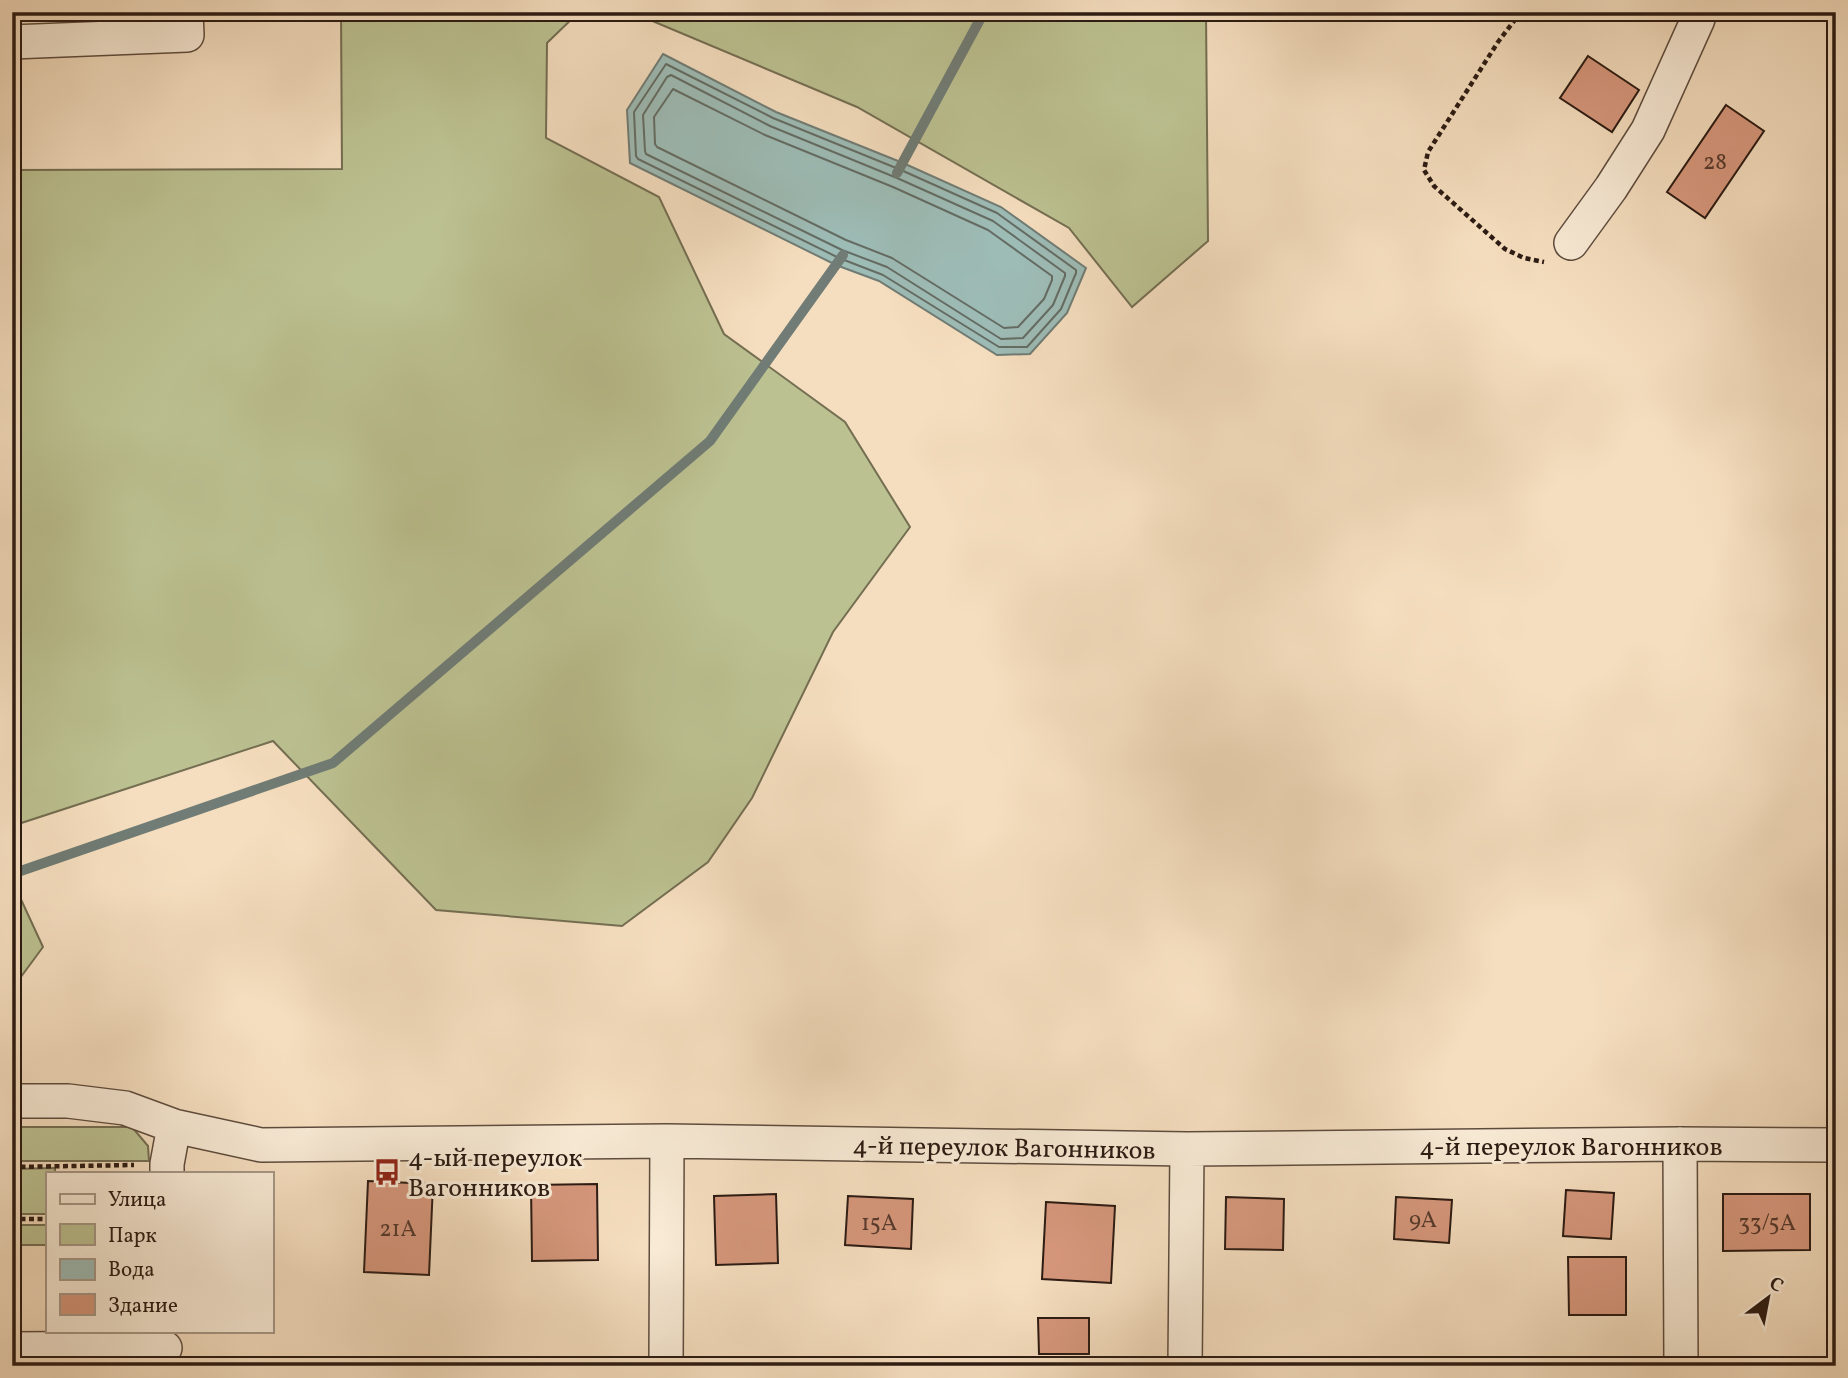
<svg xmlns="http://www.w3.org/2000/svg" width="1848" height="1378" font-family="Vollkorn,serif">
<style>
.green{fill:#bcc191;stroke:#746e52;stroke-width:2}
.water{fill:#9dbcb6;stroke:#707c75;stroke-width:2}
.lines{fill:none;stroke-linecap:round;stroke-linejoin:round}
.shore{stroke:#646c64;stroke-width:2}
.stream{stroke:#707c75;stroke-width:10}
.building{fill:#d6977c;stroke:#2c1b13;stroke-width:2}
.minor-casing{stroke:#5e4c3e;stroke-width:36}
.path{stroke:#2c1b13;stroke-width:4.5;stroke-dasharray:5 3.5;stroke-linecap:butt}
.minor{stroke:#f8ead5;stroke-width:33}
.labels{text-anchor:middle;stroke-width:6;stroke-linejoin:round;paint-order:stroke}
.number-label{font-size:23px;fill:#563a2d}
.street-label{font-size:26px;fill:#2c1b13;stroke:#f8ead5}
.poi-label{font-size:26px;fill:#2c1b13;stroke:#f8ead5;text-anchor:start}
</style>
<rect width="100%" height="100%" fill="#f5debf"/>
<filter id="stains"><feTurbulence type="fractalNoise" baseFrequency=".00286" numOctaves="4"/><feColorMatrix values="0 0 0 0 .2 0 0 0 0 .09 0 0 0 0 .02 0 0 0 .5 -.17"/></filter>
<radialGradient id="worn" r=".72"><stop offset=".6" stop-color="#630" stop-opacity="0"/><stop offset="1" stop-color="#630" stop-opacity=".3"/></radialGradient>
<path class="green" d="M341,12H579L547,43L546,138L659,197L724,334L845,422L910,527L833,632L752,798L708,862L622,926L436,910L273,741L12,826V170L342,169Z
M631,12H1206L1208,241L1132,307L1069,228L857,107Z
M12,880L43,947L12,989Z
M12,1127H132L148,1146L149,1161H12Z
M55,1168V1173H47V1214H12V1169Z
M12,1225H47V1245H12Z"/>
<path class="water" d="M663,54L776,112L903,163L1001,207L1086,268L1067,313L1030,354L997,355L879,281L836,265L630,163L627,110Z"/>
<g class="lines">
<path class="shore" d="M666,64L773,118L901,170L997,213L1076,270V273L1061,309L1027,347H999L883,275L839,258L638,159L636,156L634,112Z
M671,75L770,126L897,178L993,221L1065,273V276L1053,305L1023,338L1001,339L887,267L842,250L646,154L645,151L643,115L667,77Z
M673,89L765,135L893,187L988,230L1052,276V280L1044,299L1018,327L1004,328L892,258L846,240L657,147L655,144L654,117Z"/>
<path class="stream" d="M897,173L984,12
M12,874L333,763L710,441L843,255"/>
</g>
<path class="building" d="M1588,56L1639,90L1612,132L1560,98Z
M1726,105L1764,131L1705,218L1667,192Z
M368,1181L433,1184L429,1275L364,1272Z
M597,1184L598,1260L532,1261L531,1185Z
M1566,1190L1614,1193L1611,1239L1563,1236Z
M776,1194L778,1263L716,1265L714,1196Z
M1723,1194H1810V1250L1723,1251Z
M848,1196L913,1199L911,1249L845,1245Z
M1226,1197L1284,1199L1283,1250L1225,1249Z
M1396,1197L1452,1200L1449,1243L1394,1239Z
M1046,1202L1115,1206L1111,1283L1042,1279Z
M1568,1257H1626V1315H1569Z
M1038,1318H1089V1354H1039Z"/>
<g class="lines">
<defs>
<path id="minor" d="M12,42L187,35L186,12
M1571,243L1611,188L1648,130L1698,19V12
M12,1101H68L125,1108L174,1126L261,1145L667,1141L1187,1149L1680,1144L1836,1145
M1680,1144L1681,1366
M167,1173V1164L174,1126
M12,1349L165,1348
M666,1366L667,1141
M1185,1366L1187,1149"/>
</defs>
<use href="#minor" class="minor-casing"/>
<path class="path" d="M1521,12L1498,42L1428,152L1424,170L1434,186L1505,249L1524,258L1544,262
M12,1167L134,1165
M12,1219H47"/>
<use href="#minor" class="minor"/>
</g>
<defs>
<symbol id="bus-bare" viewBox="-9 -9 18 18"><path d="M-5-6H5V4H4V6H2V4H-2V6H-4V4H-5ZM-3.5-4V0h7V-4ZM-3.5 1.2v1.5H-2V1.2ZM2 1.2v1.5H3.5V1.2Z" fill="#8f2418" stroke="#f8ead5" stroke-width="2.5" paint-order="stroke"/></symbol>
</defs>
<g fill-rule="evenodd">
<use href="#bus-bare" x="368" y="1153" width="38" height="38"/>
</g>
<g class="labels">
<g class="number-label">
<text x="1715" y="169">28</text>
<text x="1423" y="1227">9А</text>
<text x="879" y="1230">15А</text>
<text x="1767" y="1230">33/5А</text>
<text x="398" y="1236">21А</text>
</g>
<g class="street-label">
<text x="1571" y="1155">4-й переулок Вагонников</text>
<text transform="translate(1004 1147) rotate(1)" y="9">4-й переулок Вагонников</text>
</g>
<g class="poi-label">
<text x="408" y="1166">4-ый переулок<tspan x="408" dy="30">Вагонников</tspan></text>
</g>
</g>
<rect width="1848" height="1378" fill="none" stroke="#f5debf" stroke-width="42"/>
<rect x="14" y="14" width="1820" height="1350" fill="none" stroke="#2c1b13" stroke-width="3.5"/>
<rect x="21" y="21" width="1806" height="1336" fill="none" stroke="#2c1b13" stroke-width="2"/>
<rect x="46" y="1172" width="228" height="161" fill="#f8ead5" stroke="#a69787" stroke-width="2"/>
<rect x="60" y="1194" width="35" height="10" fill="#f8ead5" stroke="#a69787" stroke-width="2"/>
<text x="108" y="1206" font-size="21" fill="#2c1b13">Улица</text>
<rect x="60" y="1224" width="35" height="21" fill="#bcc191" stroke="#a69787" stroke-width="2"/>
<text x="108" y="1242" font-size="21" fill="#2c1b13">Парк</text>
<rect x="60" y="1259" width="35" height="21" fill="#9dbcb6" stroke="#a69787" stroke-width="2"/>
<text x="108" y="1276" font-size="21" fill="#2c1b13">Вода</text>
<rect x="60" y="1294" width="35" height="21" fill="#d6977c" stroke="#a69787" stroke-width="2"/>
<text x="108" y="1312" font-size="21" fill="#2c1b13">Здание</text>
<g transform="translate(1768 1298) rotate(32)" stroke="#f8ead5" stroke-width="5" paint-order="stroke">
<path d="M0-5L12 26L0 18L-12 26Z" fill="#2c1b13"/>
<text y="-10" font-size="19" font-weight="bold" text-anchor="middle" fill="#2c1b13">С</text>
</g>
<rect width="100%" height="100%" filter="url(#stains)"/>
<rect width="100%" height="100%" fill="url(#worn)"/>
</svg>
